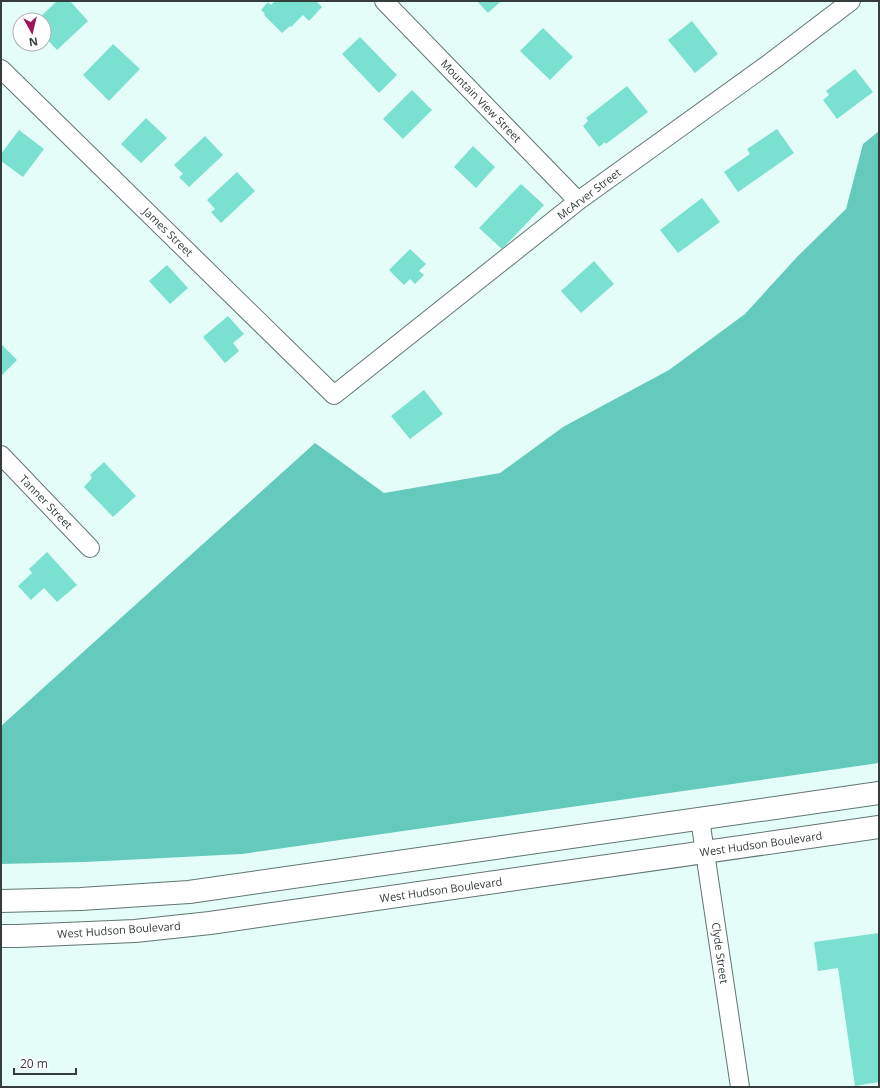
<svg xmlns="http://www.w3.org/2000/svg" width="880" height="1088" font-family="'Open Sans',sans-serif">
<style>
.forest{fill:#64cbbc}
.building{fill:#7ae1d1}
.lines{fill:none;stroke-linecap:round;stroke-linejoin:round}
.street-casing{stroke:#617672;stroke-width:20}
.secondary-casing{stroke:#617672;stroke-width:24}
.street{stroke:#fff;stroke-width:18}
.secondary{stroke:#fff;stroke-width:22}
.labels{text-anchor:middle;stroke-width:4;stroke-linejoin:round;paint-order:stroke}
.street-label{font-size:11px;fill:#353e3c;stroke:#fff}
</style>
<rect width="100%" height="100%" fill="#e5fdf8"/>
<path class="forest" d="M879,131V763L242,854L85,862L1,864V726L315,443L384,493L500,473L563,427L669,370L745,314L797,257L846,209L863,144Z"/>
<path class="building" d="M57,1H70L88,21L57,50L44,36V20H37Z
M275,1H316L322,7L309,21L303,15L291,27L290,26L282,33L264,15L265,14L261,10L268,2L271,5Z
M477,1H501L488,13Z
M692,21L718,54L695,73L668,40Z
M543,28L573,57L550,80L520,51Z
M360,37L397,75L379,93L342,54Z
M113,44L140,69L109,101L83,75Z
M855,69L873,92L837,119L823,100L829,95L826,91Z
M627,86L648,112L606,144L605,142L599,147L583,126L588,121L586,118Z
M412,90L432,110L403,139L383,119Z
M146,118L167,138L141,163L121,144Z
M777,129L794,153L738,192L724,172L750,154L747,149Z
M19,130L44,149L23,177L1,161V154Z
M205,136L223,155L189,187L179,177L183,174L174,165Z
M473,146L495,167L476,188L454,167Z
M237,172L255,191L221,223L211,212L215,209L207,200Z
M521,184L544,205L502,249L479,228Z
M702,198L720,222L678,253L660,230Z
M410,249L426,264L419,271L424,275L415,284L410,279L404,285L389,270Z
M594,261L614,284L581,313L561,291Z
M167,265L188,288L170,304L149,281Z
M228,316L244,334L233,343L239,351L225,363L203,337Z
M1,344L17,360L1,376Z
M424,390L443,414L410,439L391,416Z
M104,462L136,496L113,517L84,487L92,478L90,475Z
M47,552L77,585L57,602L44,588L31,600L18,586L32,573L29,569Z
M879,933V1082L855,1086L838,968L818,971L814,942Z"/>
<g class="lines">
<defs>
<path id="street" d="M384,1L578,201
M1,69L334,395L578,201L771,62L851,1
M1,455L90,548
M700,819L740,1087"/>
<path id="secondary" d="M1,901L81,899L189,892L879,793
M1,936H18L135,931L210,923L879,827"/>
</defs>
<use href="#street" class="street-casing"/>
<use href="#secondary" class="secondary-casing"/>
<use href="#street" class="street"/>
<use href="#secondary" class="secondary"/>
</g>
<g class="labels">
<g class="street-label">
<text transform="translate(481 101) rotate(46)" y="4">Mountain View Street</text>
<text transform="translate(589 194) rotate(-37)" y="4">McArver Street</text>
<text transform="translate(168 232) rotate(44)" y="4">James Street</text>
<text transform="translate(46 502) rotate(46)" y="4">Tanner Street</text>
<text transform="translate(761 844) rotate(-8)" y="4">West Hudson Boulevard</text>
<text transform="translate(441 890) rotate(-8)" y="4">West Hudson Boulevard</text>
<text transform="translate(119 930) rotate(-4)" y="4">West Hudson Boulevard</text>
<text transform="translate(720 953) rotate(82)" y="4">Clyde Street</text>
</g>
</g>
<rect width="880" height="1088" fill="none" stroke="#353e3c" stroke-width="4"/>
<g transform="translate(32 32) rotate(172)"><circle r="19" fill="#ffffff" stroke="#aeb2b1"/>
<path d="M0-3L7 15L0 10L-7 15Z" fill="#a0145e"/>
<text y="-6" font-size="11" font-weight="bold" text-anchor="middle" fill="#353e3c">N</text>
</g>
<path d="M14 1068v6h62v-6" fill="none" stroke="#353e3c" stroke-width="2"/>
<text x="20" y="1068" font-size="12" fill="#353e3c" stroke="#ffffff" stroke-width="3" paint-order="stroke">20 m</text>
</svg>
